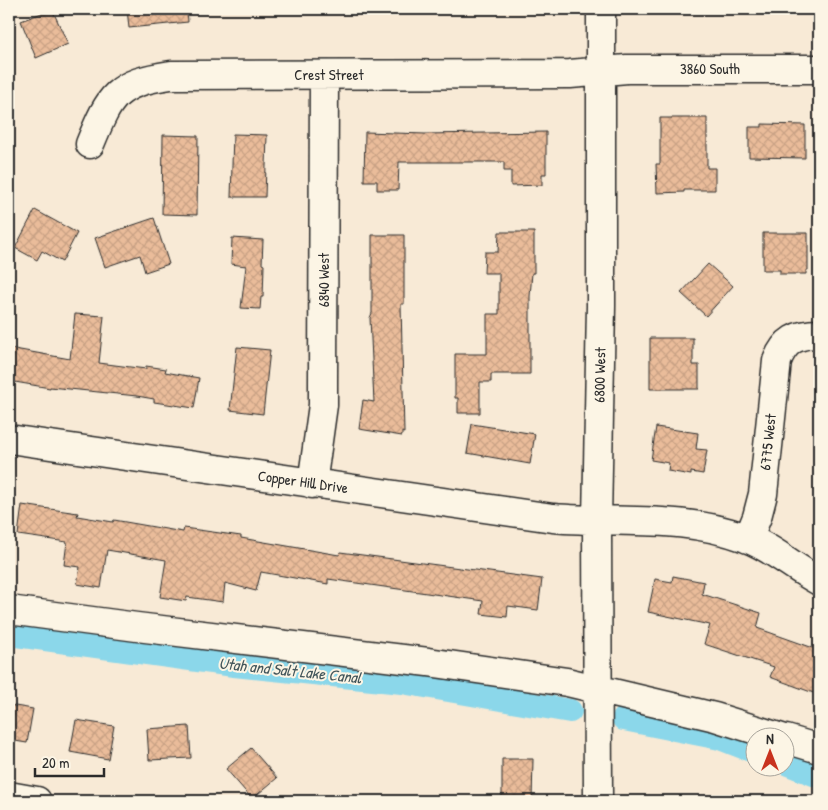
<svg xmlns="http://www.w3.org/2000/svg" width="828" height="810" font-family="'Patrick Hand',sans-serif">
<style>
.lines{fill:none;stroke-linecap:round;stroke-linejoin:round}
.canal{stroke:#8bd7ea;stroke-width:24}
.building{fill:url(#building-cross-hatch);stroke:#2b2b2b}
.minor-casing{stroke:#2b2b2b;stroke-width:31}
.minor{stroke:#fcf5e5;stroke-width:28}
.labels{text-anchor:middle;stroke-width:4;stroke-linejoin:round;paint-order:stroke}
.street-label{font-size:15px;fill:#2b2b2b;stroke:#fcf5e5}
.water-label{font-size:16px;font-style:italic;fill:#43565b;stroke:#fcf5e5}
</style>
<defs>
<pattern id="building-cross-hatch" width="8" height="8" patternUnits="userSpaceOnUse" patternTransform="scale(1.25)"><rect width="8" height="8" fill="#eabc9a"/><path d="M0 0l8 8M0 8l8-8" fill="none" stroke="#c9a285"/></pattern>
</defs>
<rect width="100%" height="100%" fill="#f8ead6"/>
<filter id="ink" filterUnits="userSpaceOnUse"><feTurbulence type="fractalNoise" baseFrequency=".02" numOctaves="2"/><feDisplacementMap in="SourceGraphic" scale="10" xChannelSelector="R" yChannelSelector="G"/><feConvolveMatrix kernelMatrix="1 2 1 2 8 2 1 2 1" color-interpolation-filters="sRGB"/></filter>
<g filter="url(#ink)">
<g class="lines">
<path class="canal" d="M9,634L234,665L402,682L570,711
M624,719L720,738L756,752
M786,763L819,776"/>
</g>
<path class="building" d="M52,9L68,44L36,58L21,21Z
M127,9H187L188,22L129,28Z
M660,118H707V168H715V190H684V192L657,193L656,164H660Z
M762,124L805,125V158L749,157V127H762Z
M365,132L425,134L546,132V174H542V185L511,186V171H504V162H399L398,190H377V181H364Z
M233,134L267,135L265,197H231Z
M163,135L198,136L197,215L162,214Z
M35,210L77,233L62,262L42,251L37,260L15,248Z
M154,218L169,264L145,272L140,255L105,267L95,238Z
M499,232H534V273H532L530,296V374H491V382H480V413H458V398H455V354H487V314H499V273H484L485,252H498Z
M763,233H808V270H806V274H780V270H763Z
M372,235H404V304H401L404,433L402,432V436L359,429L363,400L374,402L370,318L372,313Z
M232,238L263,240L262,264L264,265L263,297H261L260,309L241,308L246,266L231,264Z
M708,264L733,286L706,316L681,293Z
M75,314L104,316L99,363L146,369V366L166,369L165,372L199,378L194,408L154,402V399L137,396L50,387V388L9,381V348L70,359Z
M650,338H693V365H699V389H650Z
M237,347L270,350L263,414L230,410Z
M472,424L535,434L530,464L467,453Z
M656,427L698,433L696,449L707,450L703,474L691,472V475L668,471L669,463L651,460Z
M22,505L78,513L77,516L113,522L114,520L183,532L184,528L241,536V538L339,555L340,552L542,579L538,610L508,606L507,617L481,614L483,601L328,579V584L261,572L256,591L225,583L223,602L187,597L186,601L160,597L166,560L107,550L101,588L77,584L80,567L64,565L67,542L18,535Z
M673,576L704,582L702,594L761,613L757,628L819,650V695L770,677L774,667L704,644L710,625L648,612L655,579L672,582Z
M9,705L33,709L27,743L9,740Z
M76,720L114,726L108,759L70,752Z
M189,726L191,758L149,760L147,729Z
M251,748L277,778L252,799L226,769Z
M502,759H533L532,801H502Z"/>
<g class="lines">
<defs>
<path id="minor" d="M90,144C110,95 116,83 171,75L570,74L627,69H819
M9,439L553,518C620,524 682,514 746,538C773,548 794,568 819,581
M312,484L323,405V386L324,75
M748,539L757,517L763,494L777,361C785,340 797,334 819,334
M9,610L137,627L428,662L567,682L715,717L782,738
M786,739L819,749
M9,796L37,801
M598,801L597,521L601,306V9"/>
</defs>
<use href="#minor" class="minor-casing"/>
<use href="#minor" class="minor"/>
</g>
</g>
<g class="labels">
<g class="street-label">
<text x="710" y="74">3860 South</text>
<text x="329" y="80">Crest Street</text>
<text transform="translate(324 280) rotate(-90)" y="5">6840 West</text>
<text transform="translate(600 375) rotate(-89)" y="5">6800 West</text>
<text transform="translate(768 442) rotate(-84)" y="5">6775 West</text>
<text transform="translate(303 482) rotate(8)" y="5">Copper Hill Drive</text>
</g>
<g class="water-label">
<text transform="translate(290 670) rotate(6)" y="6">Utah and Salt Lake Canal</text>
</g>
</g>
<rect width="828" height="810" fill="none" stroke="#fcf5e5" stroke-width="30"/>
<rect x="15" y="15" width="798" height="780" fill="none" stroke="#2b2b2b" stroke-width="2" filter="url(#ink)"/>
<g transform="translate(770 752)"><circle r="24" fill="#fcf5e5" stroke="#a8a49b"/>
<path d="M0-4L9 19L0 12L-9 19Z" fill="#c8321e"/>
<text y="-8" font-size="14" font-weight="bold" text-anchor="middle" fill="#2b2b2b">N</text>
</g>
<path d="M35 768v8h69v-8" fill="none" stroke="#2b2b2b" stroke-width="2.5"/>
<text x="42" y="768" font-size="15" fill="#2b2b2b" stroke="#fcf5e5" stroke-width="4" paint-order="stroke">20 m</text>
</svg>
